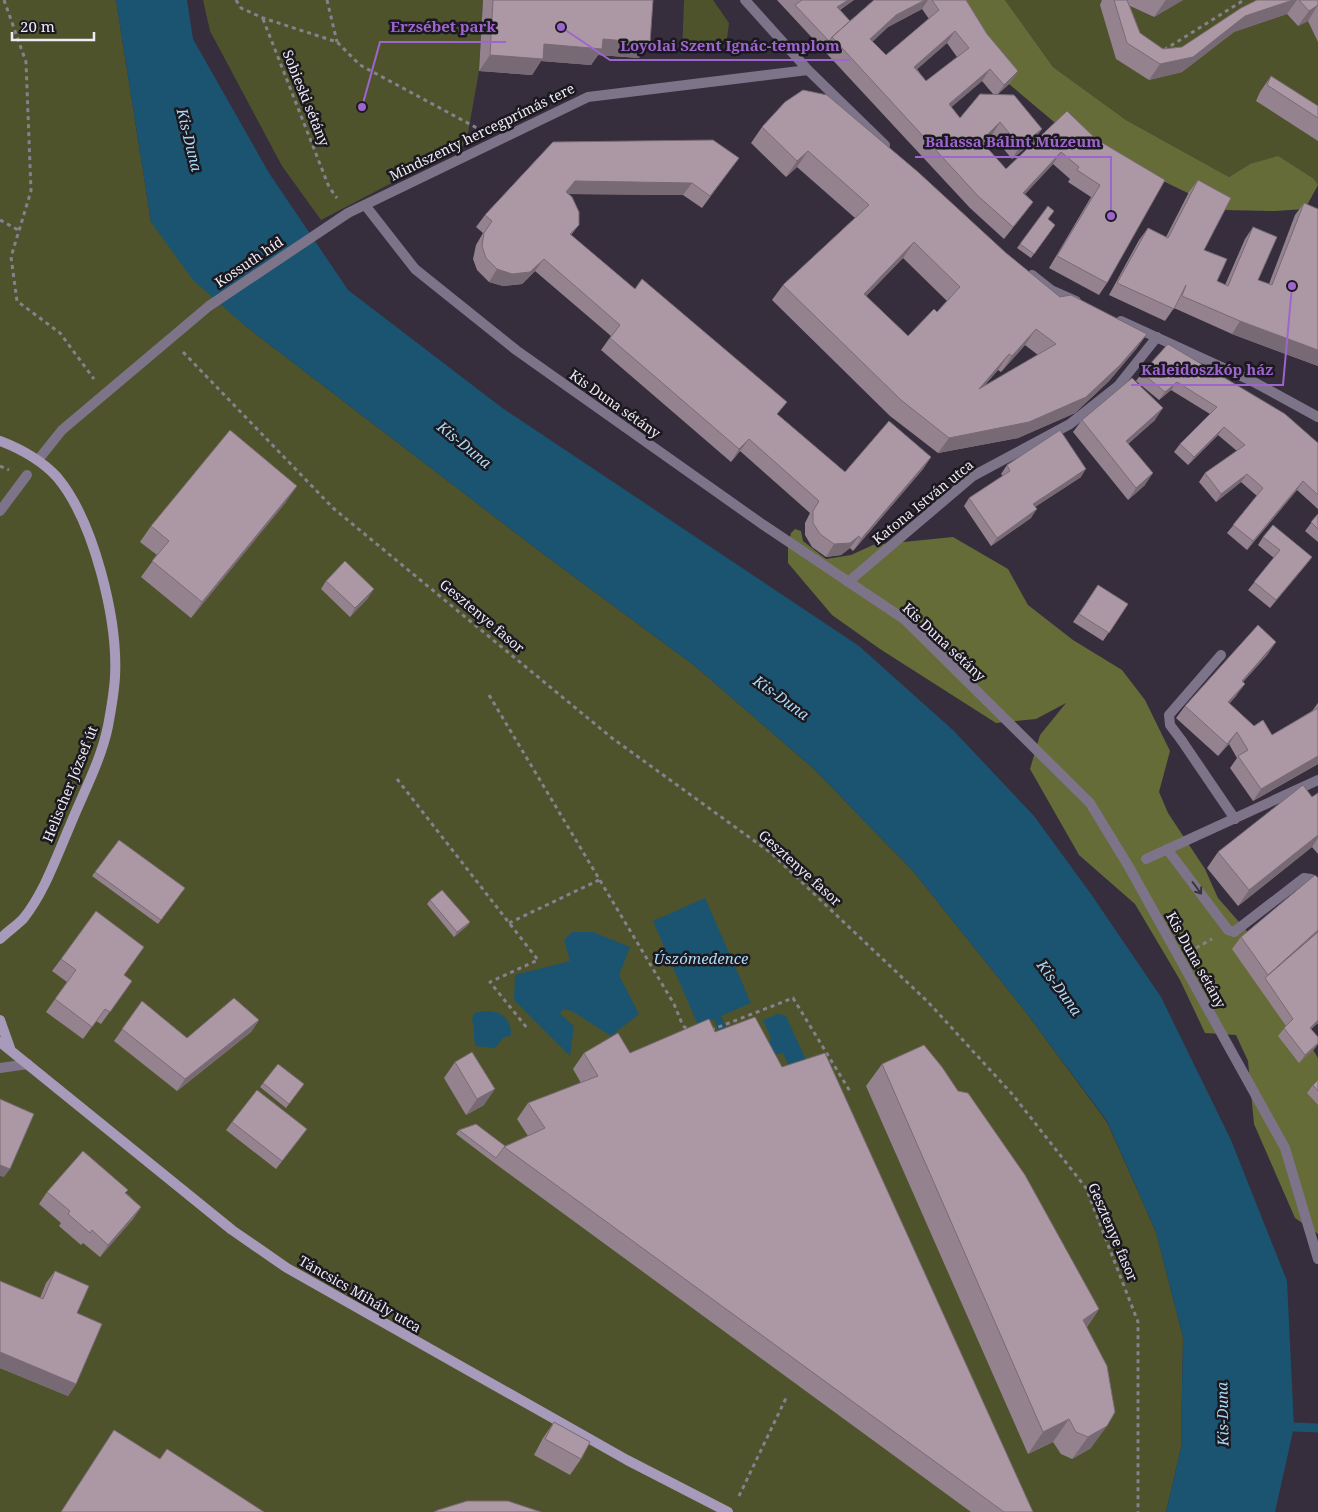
<svg xmlns="http://www.w3.org/2000/svg" width="1318" height="1512" font-family="'Noto Serif',serif">
<style>
.green{fill:#4e532c}
.forest{fill:#656c38}
.water{fill:#1a5470}
.lines{fill:none;stroke-linecap:round;stroke-linejoin:round}
.stream{stroke:#1a5470;stroke-width:9}
.path{stroke:#87808e;stroke-width:3;stroke-dasharray:4 4;stroke-linecap:butt}
.lane{stroke:#7d7489;stroke-width:10}
.street{stroke:#7d7489;stroke-width:10}
.secondary{stroke:#a79abb;stroke-width:10}
.wall{fill:#94838e;fill-rule:evenodd}
.shaded-wall{fill:#786a74}
.building{fill:#ac98a5;stroke:#786a74;fill-rule:evenodd}
.oneway{stroke:#38343f}
.labels{text-anchor:middle;stroke-width:5;stroke-linejoin:round;paint-order:stroke}
.street-label{font-size:14px;fill:#efeaf4;stroke:#1b181f}
.water-label{font-size:15px;font-style:italic;fill:#aad9f5;stroke:#1b181f}
.leader{fill:none;stroke:#9e65cf;stroke-width:2}
.callout-dot{fill:#9e65cf;stroke:#1b181f;stroke-width:2}
.callout-label{font-size:15px;text-anchor:middle;font-weight:bold;fill:#9e65cf;stroke:#1b181f;stroke-width:5;stroke-linejoin:round;paint-order:stroke}
</style>
<rect width="100%" height="100%" fill="#362d3d"/>
<path class="green" d="M0,0H116L151,222L244,325L546,556L695,666L814,769L913,871L1025,1011L1107,1122L1156,1232L1183,1337L1181,1448L1166,1512H0Z
M203,0H483L479,71L466,144L321,220L282,166L210,31Z
M684,0H713L729,23L727,39L715,46L682,54Z
M1005,0H1102L1182,72L1234,32L1287,14L1298,26L1308,21L1318,20V185L1314,179L1250,164L1229,177L1126,120L1053,67Z
M1117,0L1154,17L1183,0H1277L1152,65Z"/>
<path class="forest" d="M949,0H1005L1053,67L1126,120L1229,177L1250,164L1278,156L1314,179L1318,185L1305,209L1275,211L1223,210L1163,181L1091,153L1009,84Z
M795,529L801,531L803,541L826,559L851,555L873,545L953,537L1008,569L1028,605L1073,640L1122,670L1145,700L1170,751L1159,792L1168,813L1205,869L1218,898L1260,946L1295,1019L1318,1058V1234L1295,1218L1254,1124L1248,1061L1236,1035L1205,1033L1180,980L1135,904L1079,855L1030,769L1040,735L1066,703L1036,719L996,723L880,649L832,615L788,563V545L791,533Z"/>
<path class="water" d="M116,0H187L193,39L269,173L348,290L501,407L859,646L954,731L1034,816L1091,894L1161,997L1231,1140L1287,1281L1294,1427L1275,1512H1166L1181,1448L1183,1337L1156,1232L1107,1121L1025,1011L913,871L814,769L695,666L546,556L244,325L193,280L151,222Z
M705,898L751,1003L721,1016L730,1038L722,1041L714,1019L698,1025L653,921Z
M572,932H593L630,947L619,975L639,1014L611,1036L572,1011L563,1009L560,1014L574,1026L570,1056L514,1000L515,975L570,961L564,940Z
M484,1011C501,1011 511,1017 511,1035L503,1038L495,1048L476,1046C472,1037 476,1030 472,1020L474,1013Z
M778,1014L786,1016L806,1060L789,1067L783,1053L775,1054C769,1049 768,1045 771,1038L763,1020Z"/>
<g class="lines">
<path class="stream" d="M1294,1427L1318,1428"/>
<path class="path" d="M4,0L26,62L31,191L11,257L17,301L60,333L94,379
M236,0L241,8L263,18L337,42L360,65L477,128
M327,0L337,42
M263,19L329,187L337,198
M1164,50L1244,0
M0,220L20,231
M183,352L333,508L612,738L771,853L929,1003L1013,1095L1086,1188L1138,1322V1512
M0,466L9,470
M489,695L674,1004L683,1026L689,1030
M397,779L538,960L490,982L527,1028
M509,923L599,880
M1196,948L1212,939
M711,1030L793,998L851,1093
M739,1496L787,1396"/>
<path class="lane" d="M0,511L27,475
M1182,741L1170,725L1169,715L1221,655"/>
<path class="street" d="M745,0L808,70L885,145
M365,205L415,269L516,350L762,524L904,619L1090,803L1129,867L1285,1148L1318,1259
M1032,275L1051,290L1076,301
M1121,321L1252,381L1318,417
M38,460L62,430L209,306L348,213L588,97L808,70
M848,582L973,476L1070,424L1118,386L1157,337
M1182,741L1235,819
M1167,849L1228,930L1234,932L1304,878L1311,879L1318,886
M1146,859L1318,780
M0,1068L28,1064"/>
<path class="secondary" d="M0,441C21,449 41,460 57,477C94,521 118,620 115,677C114,693 111,710 108,726C101,761 82,795 69,828C56,858 44,893 23,919C16,926 7,932 0,939
M0,1020L11,1051
M0,1042L232,1230L287,1268L627,1460L728,1512"/>
</g>
<path class="wall" d="M483,0H653L639,58L598,55L591,65L541,61L532,75L479,71Z
M777,0H854L840,10L850,21L874,0H966L987,34L1018,71L1009,84L998,94L1034,141L1012,159L992,135L983,143L1006,169L1096,139L1107,283L1099,295L1049,268L1091,197L1068,182L1070,179L1053,164L1025,194L1033,202L1024,214L1004,239L970,208ZM922,9L929,19L886,55L872,42L888,27ZM947,43L957,57L926,81L917,69ZM982,81L993,94L960,118L951,107Z
M1102,0H1183L1154,17L1130,6L1140,33L1163,49L1182,47L1257,0H1318V42L1308,21L1298,26L1287,14L1234,32L1182,72L1149,80L1116,59L1100,5Z
M1271,76L1318,106V141L1256,101L1260,92Z
M762,127L1006,253L1060,297L1147,334L1136,349L1109,381L1075,413L1018,438L938,453L890,416L772,300L783,285L855,218L797,167L786,177L751,143ZM903,258L947,301L937,312L908,336L866,296ZM1025,345L1038,355L984,386L998,370L1001,372Z
M553,142L739,158L702,208L683,195L567,194L579,225L571,235L778,415L845,472L931,457L923,469L853,551L850,548L841,555L826,557L812,547L805,535V523L810,513L740,451L731,462L601,350L611,336L535,271L522,284L503,286L489,282L477,270L473,259L476,245L483,233L476,227L485,215Z
M1198,180L1204,250L1217,281L1225,285L1245,239L1253,227L1258,280L1269,284L1295,215L1304,203L1318,366L1232,334L1174,308L1165,321L1109,295L1139,240L1148,228L1166,237L1189,192Z
M1048,206V219L1055,225L1031,258L1017,248Z
M1168,344L1318,443V509L1297,490L1247,550L1227,533L1257,496L1241,482L1216,502L1199,482L1205,473L1237,451L1218,435L1188,465L1174,452L1180,444L1210,414L1171,390L1159,400L1136,381L1142,373Z
M1082,420H1155L1128,444L1145,485L1128,500L1073,432Z
M1007,465L1081,477L1035,507L1031,518L991,546L964,506L969,498L1003,476L1001,474Z
M286,502L191,618L141,577L157,555L140,542L151,526Z
M1318,514V542L1305,531Z
M1263,537L1312,557L1306,565L1270,608L1248,590L1274,558L1258,545Z
M326,581L368,598L350,617L321,589Z
M1098,585L1128,604L1103,641L1073,622Z
M1268,654L1243,682L1236,696L1229,704L1254,726L1272,735L1312,711L1318,703V764L1253,801L1230,768L1237,758L1229,744L1218,756L1176,718L1185,706Z
M1318,793V854L1312,847L1238,906L1207,868L1218,852L1312,797Z
M119,840L185,888L158,924L92,876Z
M1318,878V1023L1311,1029L1318,1037V1044L1315,1048L1299,1063L1278,1036L1286,1026L1232,949L1241,937Z
M430,900L470,922L467,926L454,937L427,904Z
M61,959L124,975L132,981L101,1024L96,1021L83,1039L46,1012L67,982L52,971Z
M142,1001L187,1038L259,1020L251,1032L177,1091L114,1041Z
M715,1032L782,1067L1033,1512H971L493,1162L456,1134L459,1130L505,1146L528,1136L517,1119L528,1103L581,1083L573,1069L584,1053H630Z
M455,1062L484,1105L466,1115L444,1078Z
M278,1064L304,1084L286,1108L260,1087Z
M882,1064L1099,1309L1087,1327L1091,1448L1072,1459L1061,1454L1053,1442L1028,1454L866,1086Z
M1318,1080V1105L1307,1093L1313,1085Z
M232,1122L301,1137L276,1169L226,1130Z
M47,1192L126,1193L141,1207L133,1219L100,1257L83,1243L81,1245L59,1226L61,1223L39,1204Z
M55,1271L77,1313L76,1384L68,1396L0,1368V1281L40,1298L46,1283Z
M554,1422L581,1459L570,1475L534,1455L543,1438Z
M114,1430L160,1459L167,1449L264,1512H61Z"/>
<path class="shaded-wall" d="M848,0H854L831,15L837,7Z
M925,0H928L922,9L888,27L862,52L870,39L896,15Z
M1166,0H1183L1154,17L1165,1Z
M1293,0H1297L1287,14L1234,32L1182,72L1149,80L1160,64L1245,16Z
M1318,5L1308,21L1298,26L1309,11Z
M955,31L947,43L906,79L914,67Z
M603,39L650,43L639,58L598,55L591,65L541,61L532,75L479,71L490,55L544,44Z
M990,69L982,81L940,117L949,104Z
M1018,71L1009,84L995,97L1004,85Z
M1000,122L992,135L973,153L981,141Z
M1042,129L1034,141L1012,159L1020,146Z
M808,151L797,167L786,177L797,161Z
M1061,152L1053,164L1015,205L1023,193Z
M575,181L692,183L683,195L567,194L566,192Z
M914,242L903,258L853,310L864,294Z
M544,259L535,271L522,284L503,286L489,282L497,269Z
M1240,321L1318,350V366L1232,334Z
M1036,329L1025,345L1001,372L1012,356Z
M1147,334L1136,349L1109,381L1075,413L1018,438L938,453L949,438Z
M1009,354L998,370L968,404L979,389Z
M1177,382L1171,390L1159,400L1165,392Z
M1163,408L1155,420L1117,453L1126,441Z
M1224,427L1218,435L1188,465L1194,457Z
M749,439L740,451L731,462L739,449Z
M931,457L923,469L853,551L861,539Z
M1086,469L1081,477L1027,512L1033,504Z
M1153,473L1145,485L1128,500L1136,488Z
M1247,474L1241,482L1216,502L1221,494Z
M1303,481L1297,490L1247,550L1253,541Z
M297,486L286,502L191,618L202,602Z
M1037,509L1031,518L991,546L997,538Z
M859,536L850,548L841,555L826,557L834,544Z
M1312,557L1306,565L1270,608L1276,600Z
M374,589L368,598L350,617L355,608Z
M1276,642L1268,654L1233,693L1242,681Z
M1245,684L1236,696L1219,715L1228,702Z
M1237,732L1229,744L1218,756L1227,744Z
M1318,756V764L1253,801L1261,789Z
M1318,835V838L1312,847L1238,906L1249,890Z
M470,922L467,926L454,937L457,932Z
M1318,930V935L1265,978L1268,975Z
M259,1020L251,1032L177,1091L185,1079Z
M1318,1020V1023L1304,1036L1310,1028Z
M1318,1043V1044L1315,1048L1299,1063L1305,1055Z
M495,1089L484,1105L466,1115L477,1099Z
M0,1165L10,1169L4,1177L0,1176Z
M141,1207L133,1219L100,1257L108,1245Z
M1099,1309L1083,1332V1320Z
M0,1352L76,1384L68,1396L0,1368Z
M1069,1419L1053,1442L1028,1454L1043,1432Z
M1107,1426L1091,1448L1072,1459L1088,1437Z"/>
<path class="building" d="M493,0H653L650,43L603,39L602,49L544,44L543,59L490,55Z
M802,0H848L837,7L850,21L832,37L829,41L795,5Z
M874,0H925L896,15L870,39L886,55L939,10L932,0H966L987,34L1018,71L1004,85L990,69L949,104L960,118L980,94L1014,95L1042,129L1020,146L1000,122L981,141L1006,169L1067,111L1096,139L1165,180L1107,283L1057,256L1100,185L1077,170L1079,167L1061,152L1023,193L1033,202L1013,227L978,196L832,37ZM955,31L969,48L926,81L914,67Z
M1114,0H1127L1140,33L1163,49L1182,47L1241,8L1257,0H1293L1245,16L1193,57L1160,64L1127,43Z
M1299,0H1318V5L1309,11Z
M1271,76L1318,106V118L1267,85Z
M803,90L827,95L918,172L1006,253L1060,297L1071,295L1147,334L1120,365L1086,397L1029,422L949,438L901,400L783,285L869,205L808,151L797,161L762,127L785,102ZM914,242L960,287L937,312L934,309L908,336L864,294ZM1036,329L1056,344L979,389L1009,354L1012,356Z
M713,140L739,158L710,196L692,183L575,181L566,192L572,197L579,212V225L570,234L635,289L642,279L787,402L777,414L845,472L889,421L931,457L861,539L859,536L850,543L834,544L820,534L813,523V511L819,501L749,439L739,449L610,338L620,325L544,259L530,272L512,274L497,269L486,258L482,246L484,233L492,221L485,215L553,142Z
M1198,180L1231,198L1204,250L1227,259L1217,281L1228,286L1253,227L1277,237L1258,280L1272,285L1304,203L1318,209V350L1240,321L1182,296L1186,285L1174,309L1117,283L1148,228L1168,238Z
M1048,206L1054,211L1048,219L1055,225L1034,254L1020,244Z
M1168,344L1285,414L1318,443V495L1303,481L1253,541L1233,525L1263,488L1247,474L1221,494L1205,473L1245,445L1224,427L1194,457L1180,444L1217,407L1177,382L1165,392L1142,373Z
M1132,378L1163,408L1126,441L1153,473L1136,488L1082,420Z
M230,430L297,486L202,602L152,561L169,541L151,526Z
M1060,430L1086,469L1033,504L1037,509L997,538L969,498L1010,471L1007,465Z
M1318,514V529L1311,522Z
M1273,525L1312,557L1276,600L1254,582L1280,550L1263,537Z
M345,561L374,589L355,608L326,581Z
M1098,585L1128,604L1109,633L1079,614Z
M1258,625L1276,642L1242,681L1245,684L1228,702L1254,726L1263,720L1272,735L1318,708V756L1261,789L1238,756L1248,750L1237,732L1227,744L1185,706Z
M1303,785L1312,797L1318,793V835L1249,890L1218,852Z
M119,840L185,888L161,920L95,872Z
M1315,875L1318,878V930L1268,975L1241,937Z
M442,890L470,922L457,932L430,900Z
M96,911L144,947L124,975L132,981L110,1012L105,1009L92,1027L55,999L76,970L61,959Z
M1318,932V1020L1310,1028L1318,1037V1043L1305,1055L1284,1028L1293,1019L1265,978Z
M234,998L259,1020L185,1079L122,1029L142,1001L187,1038Z
M755,1017L782,1067L825,1053L1033,1512H1004L504,1147L545,1128L528,1103L598,1076L584,1053L618,1033L630,1053L709,1019L715,1032Z
M924,1045L942,1067L958,1091L968,1093L1025,1175L1099,1309L1083,1320L1107,1366L1115,1412L1107,1426L1088,1437L1076,1432L1069,1419L1043,1432L882,1064Z
M472,1052L495,1089L477,1099L455,1062Z
M278,1064L304,1084L289,1104L263,1083Z
M1318,1080V1091L1313,1085Z
M257,1090L307,1129L282,1161L232,1122Z
M0,1099L34,1114L10,1169L0,1165Z
M476,1124L505,1146L496,1158L459,1130Z
M83,1151L128,1190L125,1193L141,1207L108,1245L92,1230L90,1233L68,1214L70,1211L47,1192Z
M55,1271L89,1286L77,1313L102,1324L76,1384L0,1352V1281L43,1299Z
M554,1422L590,1442L581,1459L545,1439Z
M114,1430L160,1459L167,1449L264,1512H61Z
M467,1501H508L541,1512H434L438,1510Z"/>
<defs><path id="oneway-shaft" d="M-6 0H5M1.5-3L5.5 0L1.5 3" fill="none" stroke-width="1.6" stroke-linecap="round" stroke-linejoin="round" transform="scale(1.25)"/></defs>
<use class="oneway" href="#oneway-shaft" transform="translate(1197 888) rotate(53)"/>
<g class="labels">
<g class="street-label">
<text transform="translate(306 98) rotate(68)" y="5">Sobieski sétány</text>
<text transform="translate(482 132) rotate(-26)" y="5">Mindszenty hercegprímás tere</text>
<text transform="translate(249 262) rotate(-34)" y="5">Kossuth híd</text>
<text transform="translate(615 404) rotate(35)" y="5">Kis Duna sétány</text>
<text transform="translate(923 502) rotate(-39)" y="5">Katona István utca</text>
<text transform="translate(482 616) rotate(40)" y="5">Gesztenye fasor</text>
<text transform="translate(944 642) rotate(43)" y="5">Kis Duna sétány</text>
<text transform="translate(70 784) rotate(-68)" y="5">Helischer József út</text>
<text transform="translate(800 868) rotate(42)" y="5">Gesztenye fasor</text>
<text transform="translate(1196 960) rotate(61)" y="5">Kis Duna sétány</text>
<text transform="translate(1113 1232) rotate(67)" y="5">Gesztenye fasor</text>
<text transform="translate(360 1294) rotate(30)" y="5">Táncsics Mihály utca</text>
</g>
<g class="water-label">
<text transform="translate(189 140) rotate(76)" y="5">Kis-Duna</text>
<text transform="translate(464 445) rotate(39)" y="5">Kis-Duna</text>
<text transform="translate(781 698) rotate(36)" y="5">Kis-Duna</text>
<text x="701" y="964">Úszómedence</text>
<text transform="translate(1059 988) rotate(54)" y="5">Kis-Duna</text>
<text transform="translate(1223 1414) rotate(-91)" y="5">Kis-Duna</text>
</g>
</g>
<path class="leader" d="M362 107L380 42H506M561 27L610 60H850M1111 216L1111 157H915M1292 286L1283 385H1131"/>
<g class="callout-dot">
<circle cx="362" cy="107" r="5"/>
<circle cx="561" cy="27" r="5"/>
<circle cx="1111" cy="216" r="5"/>
<circle cx="1292" cy="286" r="5"/>
</g>
<g class="callout-label">
<text x="443" y="32">Erzsébet park</text>
<text x="730" y="51">Loyolai Szent Ignác-templom</text>
<text x="1013" y="147">Balassa Bálint Múzeum</text>
<text x="1207" y="375">Kaleidoszkóp ház</text>
</g>
<path d="M12 32v8h82v-8" fill="none" stroke="#efeaf4" stroke-width="2.5"/>
<text x="20" y="32" font-size="15" fill="#efeaf4" stroke="#1b181f" stroke-width="4" paint-order="stroke">20 m</text>
</svg>
